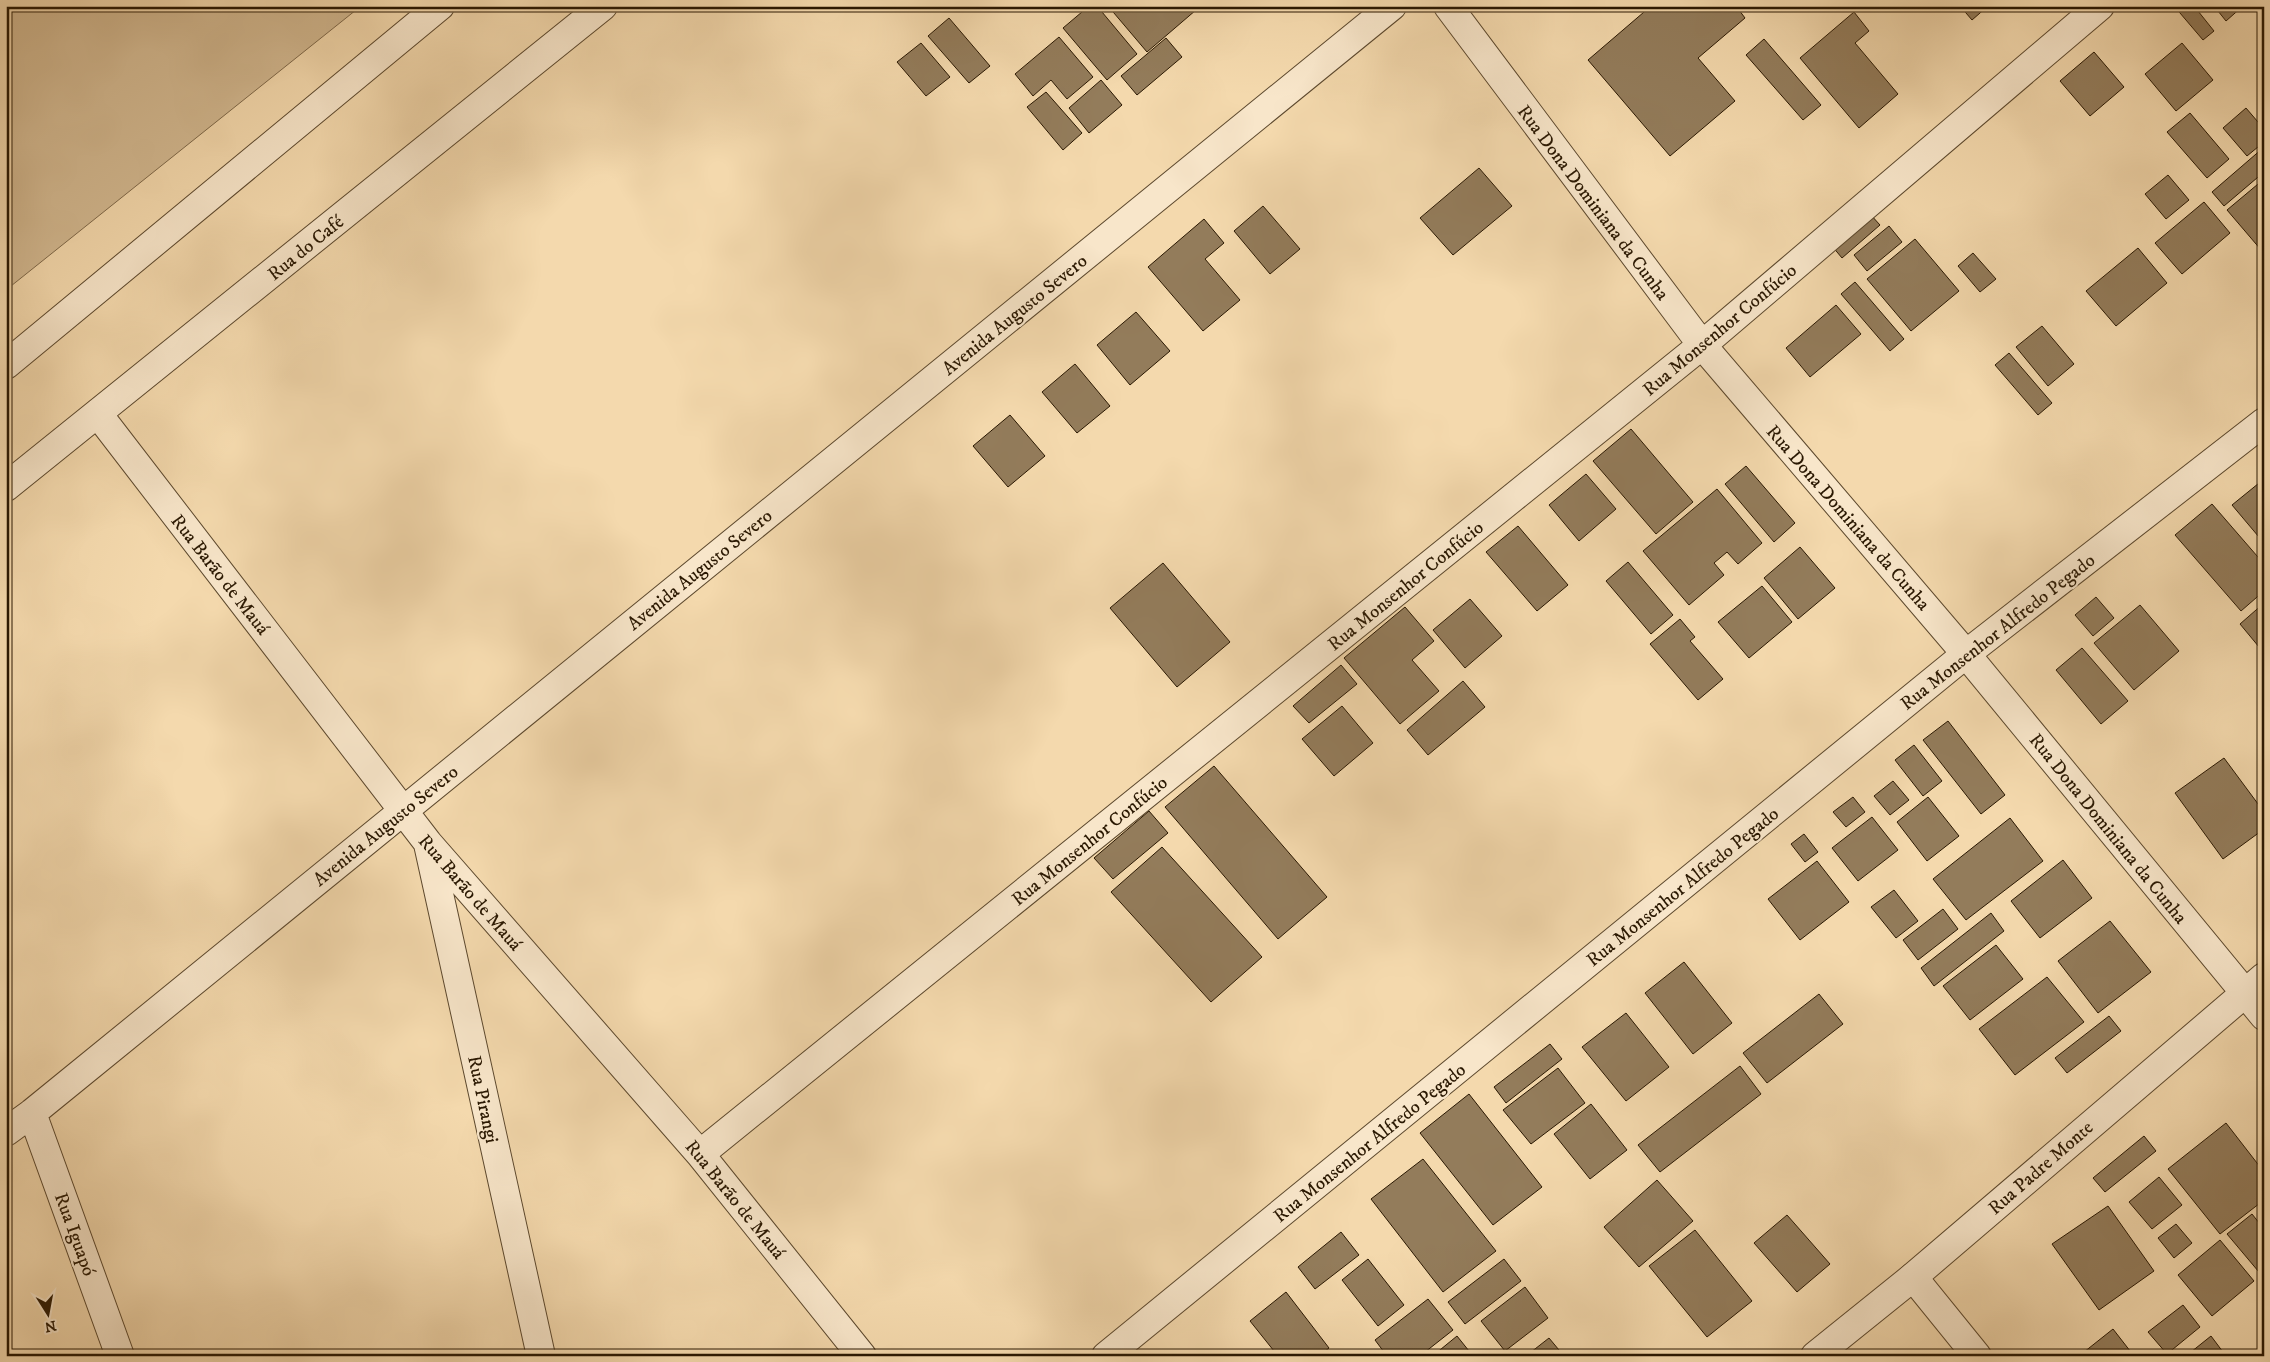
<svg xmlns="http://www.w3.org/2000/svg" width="2270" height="1362" font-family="'IM FELL DW Pica',serif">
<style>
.green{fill:#d2b890;stroke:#7e6849}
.building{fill:#937c5b;stroke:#2a1802}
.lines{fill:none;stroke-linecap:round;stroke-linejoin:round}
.minor-casing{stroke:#5c482d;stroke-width:30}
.tertiary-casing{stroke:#5c482d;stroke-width:30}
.minor{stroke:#f8e6ca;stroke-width:28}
.tertiary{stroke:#f8e6ca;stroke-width:28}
.labels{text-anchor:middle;stroke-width:4.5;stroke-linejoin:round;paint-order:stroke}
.street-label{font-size:19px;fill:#2a1802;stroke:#f8e6ca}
</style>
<rect width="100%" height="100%" fill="#f4d9ad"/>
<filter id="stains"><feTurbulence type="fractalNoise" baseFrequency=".004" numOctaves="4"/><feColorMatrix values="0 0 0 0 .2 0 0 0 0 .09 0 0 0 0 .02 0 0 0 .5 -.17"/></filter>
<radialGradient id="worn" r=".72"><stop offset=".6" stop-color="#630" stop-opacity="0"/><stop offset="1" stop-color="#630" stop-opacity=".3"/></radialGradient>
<path class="green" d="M6,6H361L6,290Z"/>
<path class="building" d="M1089,6H1097L1137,54L1107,80L1063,28Z
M1108,6H1192L1196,10L1147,52Z
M1651,6H1736L1745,18L1698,58L1735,101L1670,156L1588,60Z
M1960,6H1988L1972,20Z
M2174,6H2194L2214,31L2203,40Z
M2214,6H2243L2226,21Z
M1854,12L1869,31L1855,43L1898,94L1859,128L1800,58Z
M949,18L990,66L969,83L928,36Z
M1059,37L1093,77L1067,99L1051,80L1033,96L1015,74Z
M1166,38L1182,57L1137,95L1121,76Z
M1764,39L1821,105L1803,120L1746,55Z
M921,43L950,77L926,96L897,62Z
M2182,43L2213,80L2176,111L2145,74Z
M2094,52L2124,87L2090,116L2060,81Z
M1101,80L1122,105L1089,133L1069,108Z
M1046,92L1082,133L1063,150L1027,107Z
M2246,108L2264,129V142L2247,156L2223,128Z
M2190,113L2229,159L2207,178L2167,132Z
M2263,148L2264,172L2224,206L2212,192Z
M1479,168L1512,206L1453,255L1420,218Z
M2168,175L2189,200L2166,219L2145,194Z
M2264,179V249L2262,251L2227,210Z
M2204,202L2230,233L2182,274L2155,243Z
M1263,206L1300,249L1270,274L1234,231Z
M1870,214L1880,225L1842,258L1832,246Z
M1204,219L1224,243L1205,259L1240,300L1203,331L1148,267Z
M1889,226L1902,242L1867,271L1854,255Z
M1915,239L1959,291L1911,331L1867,279Z
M2138,248L2167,283L2116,326L2086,291Z
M1973,253L1996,279L1980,292L1958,266Z
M1855,282L1904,339L1890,351L1841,294Z
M1836,305L1861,334L1810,377L1786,348Z
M1136,312L1170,351L1130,385L1097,345Z
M2042,326L2074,364L2048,386L2016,347Z
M2009,353L2052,403L2038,415L1995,365Z
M1075,364L1110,406L1077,433L1042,392Z
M1010,415L1045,456L1008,487L973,446Z
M1631,429L1693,502L1656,534L1593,461Z
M1746,466L1795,523L1774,542L1725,484Z
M1586,474L1616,509L1579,541L1549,505Z
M2264,479V543L2232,505Z
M1717,489L1762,543L1738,564L1727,552L1714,563L1724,575L1689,605L1643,551Z
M2212,504L2264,564V591L2241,611L2175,535Z
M1518,526L1568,585L1537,611L1486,552Z
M1800,547L1835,588L1798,619L1764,578Z
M1628,562L1673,615L1651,634L1606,581Z
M1163,563L1230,642L1177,687L1110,608Z
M1762,586L1792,622L1749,658L1718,622Z
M2096,597L2114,618L2093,636L2075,615Z
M1470,599L1502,636L1465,668L1433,630Z
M2264,603V653L2240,624Z
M2140,605L2179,651L2134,690L2094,643Z
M1405,607L1434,641L1412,660L1439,691L1400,724L1344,658Z
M1680,619L1695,637L1690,641L1723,679L1698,700L1650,644Z
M2082,648L2128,701L2101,724L2056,670Z
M1341,665L1357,684L1309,723L1293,706Z
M1463,681L1485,707L1428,755L1407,730Z
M1342,706L1373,743L1334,776L1302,739Z
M1948,721L2005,795L1981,814L1923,740Z
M1914,745L1942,781L1923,796L1895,760Z
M2224,758L2264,812V829L2223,859L2175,793Z
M1214,766L1327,897L1278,939L1165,807Z
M1893,781L1909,800L1890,815L1874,796Z
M1853,797L1865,812L1846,827L1833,812Z
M1928,797L1959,836L1927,861L1897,822Z
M1149,811L1168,833L1113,879L1094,858Z
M1872,817L1898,850L1858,881L1832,848Z
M2010,818L2043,861L1966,920L1933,879Z
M1804,834L1818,852L1805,862L1791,844Z
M1162,847L1262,957L1211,1002L1111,892Z
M2063,860L2092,898L2040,938L2011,901Z
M1817,861L1849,902L1800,940L1768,899Z
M1894,890L1918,921L1896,938L1871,907Z
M1943,909L1958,929L1918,960L1903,940Z
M1991,913L2004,931L1934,986L1921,968Z
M2110,921L2151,972L2098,1013L2058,961Z
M1996,945L2023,979L1970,1020L1943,986Z
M1684,962L1732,1023L1693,1054L1645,993Z
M2047,977L2084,1022L2015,1075L1979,1029Z
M1819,994L1843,1024L1767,1083L1743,1053Z
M1626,1013L1669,1067L1626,1101L1582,1047Z
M2109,1016L2121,1031L2067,1073L2055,1058Z
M1550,1044L1562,1059L1506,1103L1494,1087Z
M1740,1066L1761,1094L1660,1172L1638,1145Z
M1558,1068L1585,1103L1531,1144L1503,1110Z
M1469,1094L1542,1187L1493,1225L1420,1133Z
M1591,1104L1627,1150L1590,1179L1554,1134Z
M2226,1123L2264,1172V1200L2220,1234L2168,1169Z
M2144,1136L2156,1151L2105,1192L2093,1178Z
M1423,1159L1496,1251L1443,1292L1371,1199Z
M2159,1177L2182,1205L2152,1229L2129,1202Z
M1657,1180L1693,1221L1639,1267L1604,1227Z
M2108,1206L2154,1271L2099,1310L2052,1244Z
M2252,1214L2264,1229V1278L2227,1234Z
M1787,1215L1830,1264L1797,1292L1754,1243Z
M2176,1224L2192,1243L2174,1258L2158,1238Z
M1695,1230L1752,1301L1707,1337L1649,1266Z
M1341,1232L1359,1255L1315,1289L1298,1267Z
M2220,1240L2254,1281L2212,1316L2178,1275Z
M1368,1259L1404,1305L1378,1326L1342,1280Z
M1504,1259L1521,1281L1465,1324L1448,1302Z
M1525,1287L1548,1318L1505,1351L1481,1321Z
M1286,1292L1329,1348L1319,1356H1278L1250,1321Z
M1428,1299L1453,1330L1420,1356H1387L1375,1340Z
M2183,1305L2200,1327L2167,1354L2148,1332Z
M2113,1329L2134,1356H2079Z
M1457,1336L1473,1356H1437L1435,1354Z
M2211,1336L2226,1356H2186Z
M1549,1338L1564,1356H1526Z"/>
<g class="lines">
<defs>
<path id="minor" d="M1448,6L1702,345L1966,654L2264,1016
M6,365L440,6
M98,414L428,843L700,1154L862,1356
M6,487L603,6
M428,844L541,1356
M32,1113L120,1356
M6,1132L32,1113L1392,6
M700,1154L1702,345L2100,6
M1913,1277L1977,1356
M1106,1356L1966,654L2264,422"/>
<path id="tertiary" d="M1815,1356L1913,1277L2264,977"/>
</defs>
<use href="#minor" class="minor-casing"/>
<use href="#tertiary" class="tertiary-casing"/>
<use href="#minor" class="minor"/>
<use href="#tertiary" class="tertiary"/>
</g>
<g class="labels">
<g class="street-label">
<text transform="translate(1594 202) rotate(53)" y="7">Rua Dona Dominiana da Cunha</text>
<text transform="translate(305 247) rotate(-39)" y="7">Rua do Café</text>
<text transform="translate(1014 314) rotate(-39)" y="7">Avenida Augusto Severo</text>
<text transform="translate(1719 329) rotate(-40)" y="7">Rua Monsenhor Confúcio</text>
<text transform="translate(1849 517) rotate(49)" y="7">Rua Dona Dominiana da Cunha</text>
<text transform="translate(699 569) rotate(-39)" y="7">Avenida Augusto Severo</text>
<text transform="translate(221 574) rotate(52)" y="7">Rua Barão de Mauá</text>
<text transform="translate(1405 585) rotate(-39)" y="7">Rua Monsenhor Confúcio</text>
<text transform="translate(1997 631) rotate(-38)" y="7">Rua Monsenhor Alfredo Pegado</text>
<text transform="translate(385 825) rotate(-39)" y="7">Avenida Augusto Severo</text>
<text transform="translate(2109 828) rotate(51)" y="7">Rua Dona Dominiana da Cunha</text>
<text transform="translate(1089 840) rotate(-39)" y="7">Rua Monsenhor Confúcio</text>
<text transform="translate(1682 886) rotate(-39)" y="7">Rua Monsenhor Alfredo Pegado</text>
<text transform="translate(471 892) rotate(49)" y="7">Rua Barão de Mauá</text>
<text transform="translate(484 1099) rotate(78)" y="7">Rua Pirangi</text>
<text transform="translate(1369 1142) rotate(-39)" y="7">Rua Monsenhor Alfredo Pegado</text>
<text transform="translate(2040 1167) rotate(-41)" y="7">Rua Padre Monte</text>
<text transform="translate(736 1199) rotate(51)" y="7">Rua Barão de Mauá</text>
<text transform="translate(76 1234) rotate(70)" y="7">Rua Iguapó</text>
</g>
</g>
<rect width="2270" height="1362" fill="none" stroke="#f4d9ad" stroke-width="25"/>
<rect x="8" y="8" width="2255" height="1347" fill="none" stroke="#2a1802" stroke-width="2.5"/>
<rect x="12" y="12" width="2245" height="1337" fill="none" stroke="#2a1802"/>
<g transform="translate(48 1314) rotate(169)" stroke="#f8e6ca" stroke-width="4" paint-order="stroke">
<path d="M0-4L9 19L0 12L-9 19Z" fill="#2a1802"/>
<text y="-8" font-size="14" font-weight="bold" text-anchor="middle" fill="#2a1802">N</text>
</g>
<rect width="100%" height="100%" filter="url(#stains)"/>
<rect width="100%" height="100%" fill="url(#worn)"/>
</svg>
